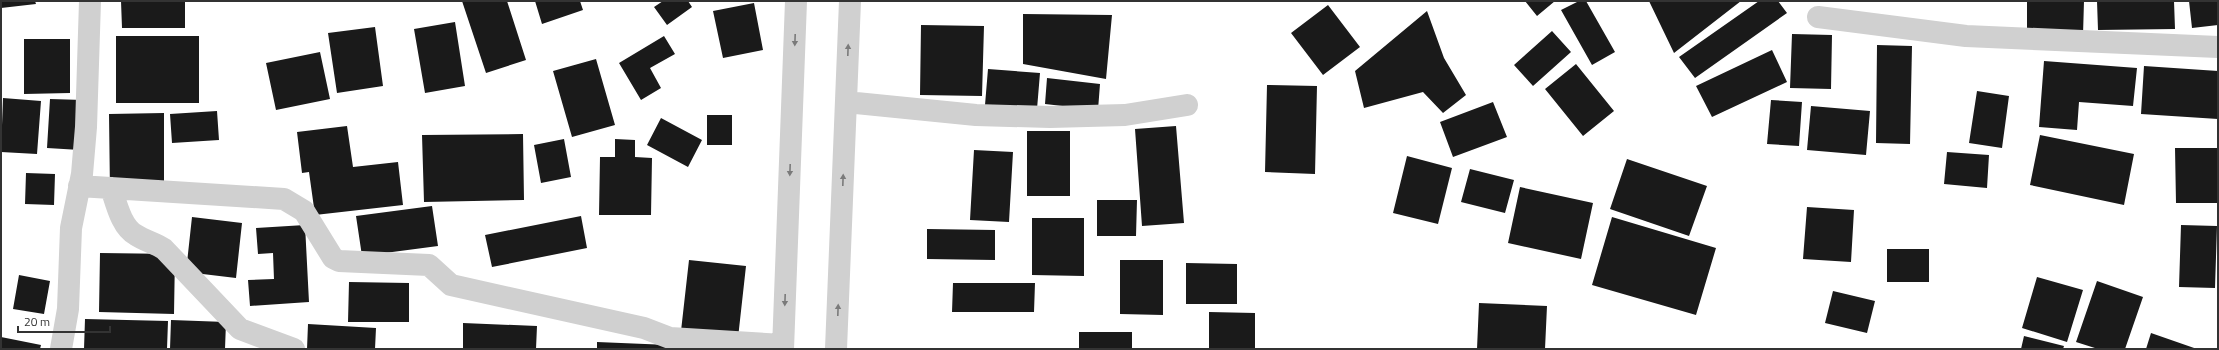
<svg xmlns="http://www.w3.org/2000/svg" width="2219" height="350" font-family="'Titillium Web',sans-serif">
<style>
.building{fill:#1a1a1a}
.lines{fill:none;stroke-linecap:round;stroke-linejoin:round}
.minor{stroke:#d0d0d0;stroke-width:22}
.oneway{fill:#7a7a7a}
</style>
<rect width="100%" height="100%" fill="#fff"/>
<path class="building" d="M1,1H35L36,4L1,8Z
M121,1H185V28H122Z
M462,1H507L526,60L486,73Z
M535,1H580L583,10L542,24Z
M663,1H688L692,7L667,25L654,7Z
M1525,1H1555L1537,16Z
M1579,1H1586L1615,52L1592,65L1561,10Z
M1649,1H1741L1674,53Z
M1759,1H1778L1787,13L1695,78L1679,57Z
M2027,1H2084L2083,35L2027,34Z
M2097,1H2174L2175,29L2098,30Z
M2189,1H2218V25L2192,28Z
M754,3L763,50L723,58L713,11Z
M1328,5L1360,47L1323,75L1291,33Z
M1427,11L1444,58L1466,95L1443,113L1423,92L1364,108L1355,71Z
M1023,14L1112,15L1106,79L1023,64Z
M455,22L465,86L425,93L414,29Z
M921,25L984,26L982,96L920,95Z
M375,27L383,86L337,93L328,33Z
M1552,31L1571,52L1533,86L1514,65Z
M1792,34L1832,35L1831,89L1790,88Z
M116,36H199V103H116Z
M664,36L675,54L650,68L661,88L641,100L619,63Z
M24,39H70V93L24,94Z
M1877,45L1912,46L1910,144L1876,143Z
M1772,50L1787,82L1712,117L1696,86Z
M320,52L330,99L276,110L266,63Z
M596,59L615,125L572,137L553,71Z
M2044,61L2137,68L2133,106L2079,102L2077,130L2039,127Z
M1576,64L1614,111L1583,136L1545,89Z
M2144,66L2218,71V119L2141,114Z
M988,69L1040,73L1037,109L985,105Z
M1047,78L1100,84L1098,110L1045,104Z
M1267,85L1317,86L1315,174L1265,172Z
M1977,91L2009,96L2002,148L1969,143Z
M3,98L41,101L37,154L1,152Z
M50,99L83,100L80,150L47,148Z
M1771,100L1802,102L1799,146L1767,144Z
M1493,102L1507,137L1453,157L1440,122Z
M1811,106L1870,111L1866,155L1807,150Z
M217,111L219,140L172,143L170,114Z
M164,113V193H110L109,114Z
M707,115H732V145H707Z
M661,118L702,140L688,167L647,145Z
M347,126L353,167L398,162L403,205L315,215L309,172L302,173L297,132Z
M1176,126L1184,223L1142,226L1135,129Z
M1027,131H1070V196H1027Z
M523,134L524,200L424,202L422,135Z
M2040,135L2134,154L2124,205L2030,185Z
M564,139L571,177L541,183L534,145Z
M615,139L635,140V157L652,158L651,215H599L600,157H615Z
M2175,148H2218V203H2176Z
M974,150L1013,152L1009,222L970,220Z
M1947,152L1989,155L1987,188L1944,184Z
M1407,156L1452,168L1438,224L1393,213Z
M1627,159L1707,186L1689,236L1610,209Z
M1470,169L1514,180L1505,213L1461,202Z
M26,173L55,174L54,205L25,204Z
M1520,187L1593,203L1581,259L1508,243Z
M1097,200H1137L1136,236H1097Z
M432,206L438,246L362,256L356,216Z
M1807,207L1854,210L1851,262L1803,259Z
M581,216L587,248L492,267L485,235Z
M192,217L242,223L236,278L186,272Z
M1612,217L1716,248L1696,315L1592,285Z
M1032,218H1084V276L1032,275Z
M305,225L309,302L250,306L248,280L274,279L273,253L258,254L256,228Z
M2181,225L2217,226L2215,288L2179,287Z
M927,229L995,230V260L927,259Z
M1887,249H1929V282H1887Z
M100,253L175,254L174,314L99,312Z
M689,260L746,266L738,338L681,331Z
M1120,260H1163V315L1120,314Z
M1186,263L1237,264V304H1186Z
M19,275L50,281L44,314L13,309Z
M2037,277L2083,290L2067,342L2022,328Z
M2097,281L2143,297L2125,349H2098L2076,342Z
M349,282L409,283V322H348Z
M953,283H1035L1034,312H952Z
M1833,291L1875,301L1867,333L1825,323Z
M1479,303L1547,306L1545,349H1477Z
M1209,312L1255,313V349H1209Z
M85,319L168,321L167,349H84Z
M171,320L226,322L225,349H170Z
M463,323L537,326L536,349H463Z
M308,324L376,328L375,349H307Z
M1079,332H1132V349H1079Z
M2151,333L2197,349H2146Z
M2024,336L2064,346L2063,349H2021Z
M1,337L41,345L40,349H1Z
M597,342L669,345V349H597Z"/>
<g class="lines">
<path class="minor" d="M1818,17L1966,36L2218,47
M846,102L976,115L1050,117L1125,115L1187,105
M79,186L284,199L304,211L333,258L339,261L429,265L451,285L644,328L670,338L783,345
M111,188C116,202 121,227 136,235C145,241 155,243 164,249L240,329L294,349
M61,349L68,309L71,228L82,174L86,127L90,1
M783,349L796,1
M836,349L850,1"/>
</g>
<defs><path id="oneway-solid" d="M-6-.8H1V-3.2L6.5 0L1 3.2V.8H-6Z"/></defs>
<g class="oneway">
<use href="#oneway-solid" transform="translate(795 40) rotate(92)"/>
<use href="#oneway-solid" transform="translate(848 50) rotate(-88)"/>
<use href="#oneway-solid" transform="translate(790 170) rotate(92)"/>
<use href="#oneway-solid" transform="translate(843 180) rotate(-88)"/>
<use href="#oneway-solid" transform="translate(785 300) rotate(92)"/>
<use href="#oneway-solid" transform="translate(838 310) rotate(-88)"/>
</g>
<rect width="2219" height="350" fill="none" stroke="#333333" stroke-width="4"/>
<path d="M18 326v6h92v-6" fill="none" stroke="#333333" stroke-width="2"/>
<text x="24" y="326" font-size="12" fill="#333333" stroke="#ffffff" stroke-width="3" paint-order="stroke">20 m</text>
</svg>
